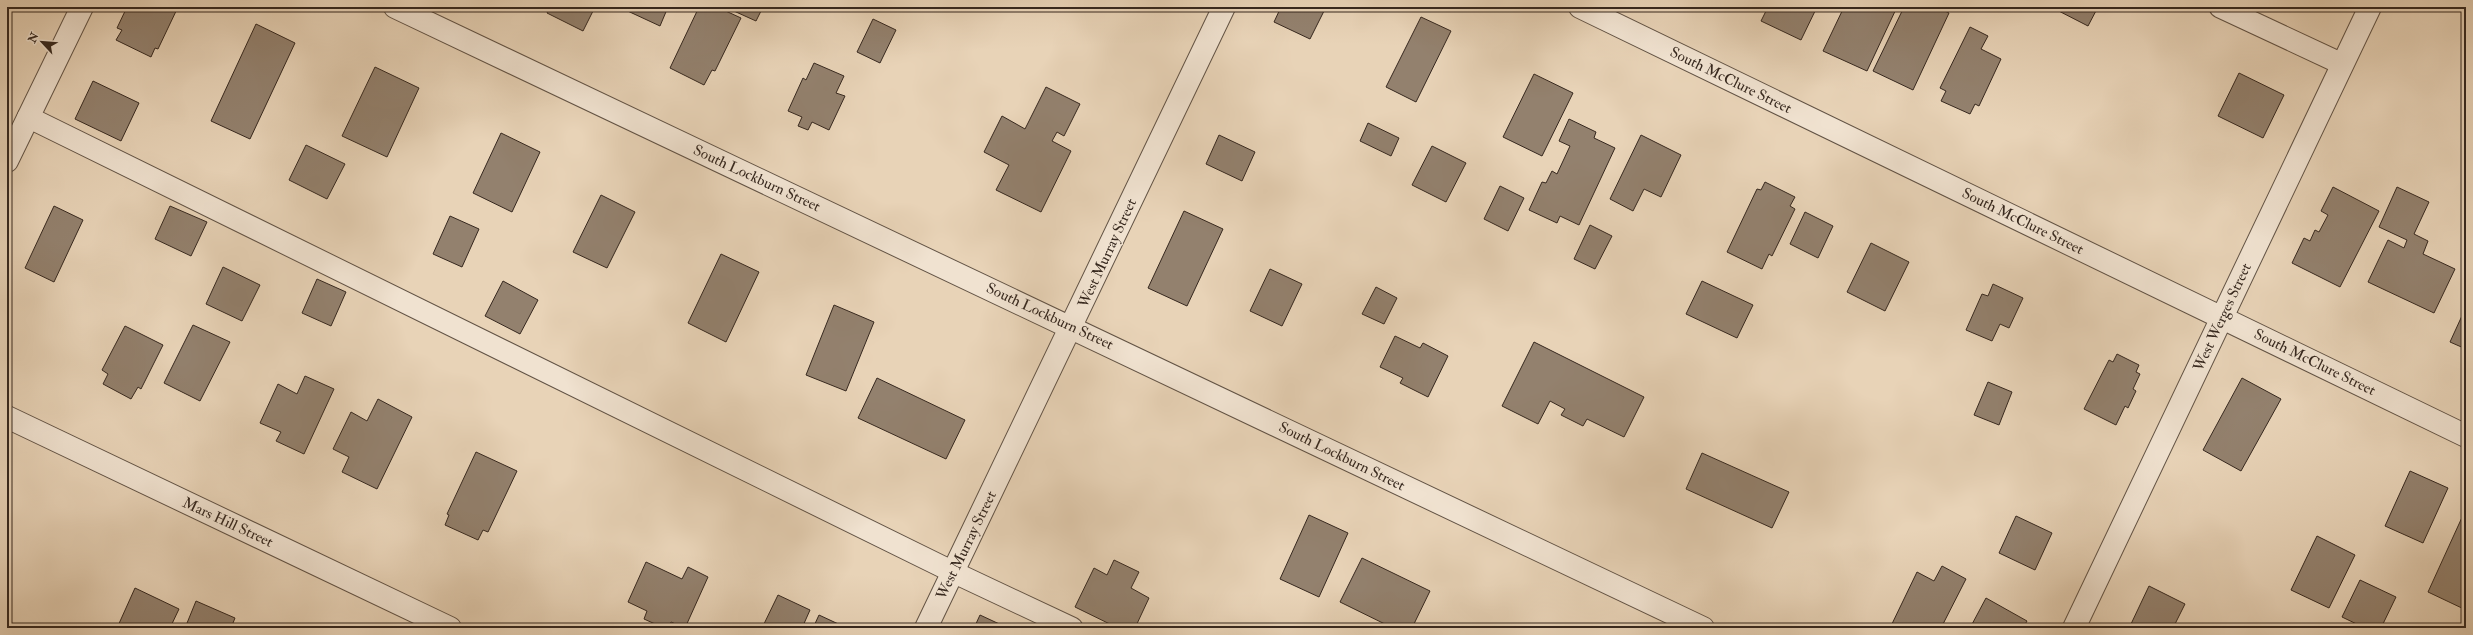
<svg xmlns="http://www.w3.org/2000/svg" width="2473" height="635" font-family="'IM FELL Double Pica',serif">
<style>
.building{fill:#93816e;stroke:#36281f}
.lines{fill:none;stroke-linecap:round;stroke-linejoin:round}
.service-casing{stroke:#625345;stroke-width:23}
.minor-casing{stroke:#625345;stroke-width:24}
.service{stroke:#f0e2d0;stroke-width:21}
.minor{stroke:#f0e2d0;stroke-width:22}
.labels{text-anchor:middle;stroke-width:3;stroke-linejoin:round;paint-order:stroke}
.street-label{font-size:15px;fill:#36281f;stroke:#f0e2d0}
</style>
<rect width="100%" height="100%" fill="#e8d3b7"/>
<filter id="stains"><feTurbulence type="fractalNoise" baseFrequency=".005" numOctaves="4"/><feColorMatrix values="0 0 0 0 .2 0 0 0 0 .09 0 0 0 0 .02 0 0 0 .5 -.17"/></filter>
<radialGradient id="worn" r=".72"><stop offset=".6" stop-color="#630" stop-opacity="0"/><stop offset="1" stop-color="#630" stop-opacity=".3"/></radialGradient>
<path class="building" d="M127,7H178L158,49L155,48L151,57L116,40L122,30L117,28Z
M550,7H595L583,31L547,13Z
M619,7H668L660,26Z
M699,7H717L741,18L715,71L712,70L704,85L670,68Z
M725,7H763L756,21Z
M1281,7H1326L1310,39L1274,22Z
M1768,7H1817L1801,40L1761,21Z
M1844,7H1897L1867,71L1823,51Z
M1904,7H1937L1949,13L1913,90L1873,71Z
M2051,7H2098L2088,26Z
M1421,17L1451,31L1416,102L1386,87Z
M873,19L896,30L880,63L857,52Z
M256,24L295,43L250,139L211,121Z
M1970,27L1988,36L1981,49L2001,59L1979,106L1975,104L1970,114L1941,101L1946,91L1940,88Z
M814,63L844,76L836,93L845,96L829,130L812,122L808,130L798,126L802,117L788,111L803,78L806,80Z
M375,67L419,88L387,157L342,136Z
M2239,73L2284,95L2263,138L2218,116Z
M1534,74L1573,93L1542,156L1503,137Z
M93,81L139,103L121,141L75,119Z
M1046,87L1080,104L1064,136L1057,132L1052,141L1071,151L1041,212L996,190L1009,165L984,152L1002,116L1025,129Z
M1569,119L1596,132L1594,138L1615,148L1579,225L1560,216L1557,223L1529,210L1542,182L1546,183L1552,171L1557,174L1570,146L1559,141Z
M1368,123L1399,138L1391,156L1360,141Z
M501,133L540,152L512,212L473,193Z
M1219,135L1255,152L1242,181L1206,164Z
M1641,135L1681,155L1661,197L1644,189L1633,211L1610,199Z
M306,145L345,164L327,199L289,180Z
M1432,146L1466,163L1446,202L1412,185Z
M1765,182L1795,197L1790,206L1795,209L1772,256L1769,254L1762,269L1727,252L1757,189L1761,190Z
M1500,186L1524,198L1508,231L1484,219Z
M2333,187L2379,211L2340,287L2292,263L2304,238L2310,241L2315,230L2319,232L2328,215L2321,211Z
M2397,187L2429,202L2414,234L2428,241L2423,254L2455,269L2434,313L2368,282L2388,240L2404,248L2407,240L2379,227Z
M601,195L635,212L607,268L573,252Z
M54,206L83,220L54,282L25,268Z
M170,206L207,222L191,256L155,239Z
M1184,211L1223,229L1187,306L1148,288Z
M1805,212L1833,226L1818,258L1790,244Z
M450,216L479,229L462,267L433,254Z
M1590,225L1612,236L1595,269L1574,259Z
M1871,243L1909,262L1885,311L1847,292Z
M721,254L759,272L726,342L688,323Z
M223,267L260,285L242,321L206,304Z
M1270,269L1302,284L1282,326L1250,311Z
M317,279L346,292L331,326L302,313Z
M503,281L538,300L520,334L485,316Z
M1702,281L1753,305L1737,338L1686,314Z
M1993,284L2023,298L2009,328L2000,324L1992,341L1966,330L1982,294L1988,296Z
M1376,287L1397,298L1384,324L1362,314Z
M834,305L874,322L846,391L806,375Z
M2466,307V349L2450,342Z
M193,325L230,342L200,401L164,383Z
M125,326L163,345L141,389L138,387L131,399L103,384L108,374L102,370Z
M1395,336L1420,348L1423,343L1448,356L1428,397L1400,383L1403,378L1380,367Z
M1534,342L1644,397L1624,437L1587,419L1583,426L1561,415L1565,409L1550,401L1538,424L1502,406Z
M2117,354L2139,365L2136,372L2140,374L2133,389L2136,391L2128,408L2125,406L2116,425L2084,409L2109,360L2113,362Z
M305,376L334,389L304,454L276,441L281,432L260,423L278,384L297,394Z
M877,378L965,420L946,459L858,418Z
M2242,378L2281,399L2241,471L2203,450Z
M1988,382L2012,392L1999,425L1974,415Z
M378,399L412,417L377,489L342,472L349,457L333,449L351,412L367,421Z
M476,452L517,471L488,532L483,530L478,540L445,525L449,515L447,514Z
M1702,453L1789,492L1772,528L1686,489Z
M2410,471L2448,488L2423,543L2385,526Z
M2464,513L2466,514V610L2428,592Z
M1309,515L1348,533L1319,597L1280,579Z
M2016,516L2052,533L2035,570L1999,553Z
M2317,536L2355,555L2329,608L2291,590Z
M1362,558L1430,591L1412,628H1393L1340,602Z
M1114,560L1139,572L1131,588L1149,598L1135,628H1118L1075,607L1094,568L1107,575Z
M646,562L682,579L688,567L708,577L685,628L671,622L668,628H664L644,619L647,611L628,602Z
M1942,566L1966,579L1941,628H1890L1917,572L1934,581Z
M2360,580L2396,597L2381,628H2365L2342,617Z
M2149,586L2185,604L2173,628H2140L2131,624Z
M135,588L179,609L170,628H117Z
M778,595L810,610L802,628H762Z
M1986,598L2027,621L2023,628H1970Z
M196,601L235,618L231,628H185Z
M819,615L847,628H813Z
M980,615L1008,628H974Z"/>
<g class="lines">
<defs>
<path id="service" d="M2220,7L2342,64
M28,117L953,572L1072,628"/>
<path id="minor" d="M395,7L1703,628
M1580,7L2466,436
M7,161L82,7
M7,417L450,628
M926,628L1224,7
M2074,628L2370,7"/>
</defs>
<use href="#service" class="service-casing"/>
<use href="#minor" class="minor-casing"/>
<use href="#service" class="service"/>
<use href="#minor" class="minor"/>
</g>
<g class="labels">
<g class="street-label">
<text transform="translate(1731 80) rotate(26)" y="5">South McClure Street</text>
<text transform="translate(757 178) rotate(25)" y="5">South Lockburn Street</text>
<text transform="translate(2023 221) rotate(26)" y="5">South McClure Street</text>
<text transform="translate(1107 253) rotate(-65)" y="5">West Murray Street</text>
<text transform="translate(1050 316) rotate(25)" y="5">South Lockburn Street</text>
<text transform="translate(2222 317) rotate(-65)" y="5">West Werges Street</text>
<text transform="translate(2315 362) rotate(26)" y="5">South McClure Street</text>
<text transform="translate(1342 456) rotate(26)" y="5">South Lockburn Street</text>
<text transform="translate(228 522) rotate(25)" y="5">Mars Hill Street</text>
<text transform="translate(966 545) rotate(-64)" y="5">West Murray Street</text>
</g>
</g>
<rect width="2473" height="635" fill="none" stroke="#e8d3b7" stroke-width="24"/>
<rect x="8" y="8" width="2457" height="619" fill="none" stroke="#36281f" stroke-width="2"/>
<rect x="12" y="12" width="2449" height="611" fill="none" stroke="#36281f"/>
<g transform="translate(42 42) rotate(296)" stroke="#f0e2d0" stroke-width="3" paint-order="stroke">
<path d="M0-3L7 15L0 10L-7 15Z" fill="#36281f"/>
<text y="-6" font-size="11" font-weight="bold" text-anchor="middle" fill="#36281f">N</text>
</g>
<rect width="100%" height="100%" filter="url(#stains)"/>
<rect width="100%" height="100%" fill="url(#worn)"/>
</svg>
